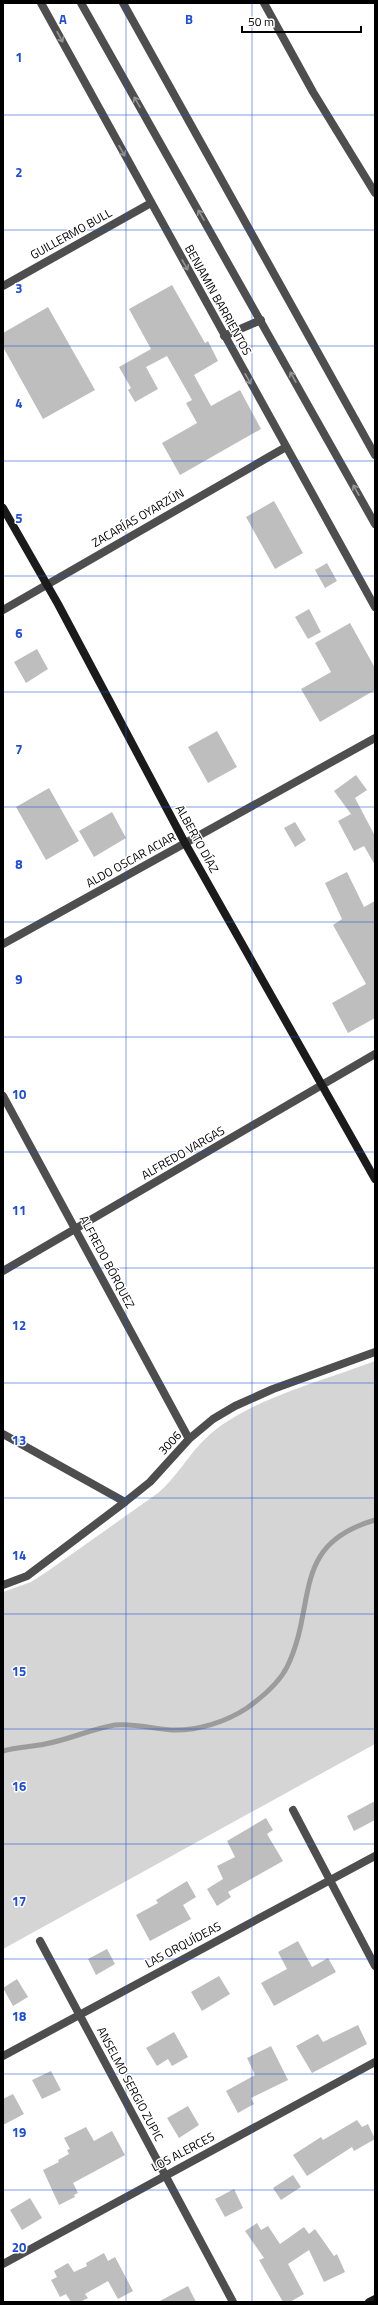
<svg xmlns="http://www.w3.org/2000/svg" width="378" height="2305" font-family="'Titillium Web',sans-serif">
<style>
.green{fill:#d5d5d5}
.lines{fill:none;stroke-linecap:round;stroke-linejoin:round}
.stream{stroke:#9c9c9c;stroke-width:5}
.building{fill:#bebebe}
.street{stroke:#4e4e4e;stroke-width:8}
.secondary{stroke:#1b1b1b;stroke-width:8}
.oneway{stroke:#959595}
.grid{fill:none;stroke:#1d4ed8;stroke-width:1;stroke-opacity:0.55}
.labels{text-anchor:middle;stroke-width:3;stroke-linejoin:round;paint-order:stroke}
.street-label{font-size:12px;fill:#000;stroke:#fff}
.grid-label{font-size:13px;text-anchor:middle;font-weight:bold;fill:#1d4ed8;stroke:#fff;stroke-width:3;stroke-linejoin:round;paint-order:stroke}
</style>
<rect width="100%" height="100%" fill="#fff"/>
<path class="green" d="M375,1361V1744L3,1949V1592L31,1582L48,1571L158,1493C177,1477 188,1455 206,1438C246,1400 323,1381 375,1361Z"/>
<g class="lines">
<path class="stream" d="M3,1751C17,1747 31,1747 45,1744C68,1740 91,1729 115,1725C135,1723 153,1729 172,1730C197,1731 226,1722 247,1708C261,1698 279,1683 287,1667C318,1604 289,1545 375,1520"/>
</g>
<path class="building" d="M172,285L205,343L208,341L218,361L194,375L211,406L240,390L261,429L180,475L162,443L197,423L186,403L192,400L167,356L146,367L158,389L135,402L128,390L131,388L119,367L151,349L129,309Z
M48,307L95,390L43,419L3,347V333Z
M274,501L303,553L275,569L246,517Z
M327,563L337,581L325,588L315,570Z
M309,609L321,632L308,639L295,617Z
M350,623L375,668V690L320,722L301,689L331,672L315,643Z
M37,649L48,669L26,683L14,662Z
M217,731L237,767L208,783L188,747Z
M356,775L367,790L355,798L375,836V865L364,846L354,851L338,821L351,814L334,791Z
M49,788L79,841L46,860L16,807Z
M112,812L126,838L94,857L79,831Z
M295,822L306,840L295,847L284,828Z
M347,872L364,907L375,901V1018L348,1033L332,1003L366,984L333,925L342,919L325,883Z
M375,1801V1820L354,1831L347,1816Z
M266,1818L273,1830L267,1834L283,1861L228,1892L231,1897L217,1906L207,1889L223,1879L217,1866L235,1857L227,1841Z
M187,1881L196,1897L183,1905L191,1919L150,1941L136,1915L158,1903L156,1900Z
M298,1941L312,1967L328,1958L336,1972L274,2006L261,1983L287,1969L278,1952Z
M107,1949L115,1964L96,1975L88,1959Z
M219,1976L230,1994L202,2011L191,1992Z
M17,1979L28,1997L13,2006L3,1988Z
M358,2025L367,2044L312,2073L296,2046L318,2034L323,2042Z
M174,2032L188,2057L172,2066L168,2059L157,2066L146,2048Z
M271,2046L288,2080L251,2098L254,2104L238,2113L226,2091L255,2075L247,2058Z
M51,2071L61,2090L42,2099L32,2080Z
M13,2094L24,2114L3,2125V2099Z
M188,2106L199,2125L179,2138L167,2118Z
M357,2120L362,2127L368,2124L375,2139L354,2151L352,2147L307,2176L293,2155L321,2137L323,2140Z
M86,2127L94,2141L112,2131L125,2155L73,2183L78,2193L74,2195L75,2197L59,2205L43,2170L59,2162L58,2160L69,2154L67,2150L70,2149L64,2138Z
M293,2175L301,2187L281,2200L273,2188Z
M234,2189L243,2208L225,2217L215,2199Z
M30,2198L42,2218L22,2230L10,2210Z
M257,2223L261,2230L268,2226L280,2244L304,2227L309,2234L315,2229L334,2256L337,2254L345,2272L324,2282L309,2250L288,2264L304,2294L290,2302H283L259,2260L264,2258L245,2231Z
M104,2253L108,2261L115,2257L133,2291L118,2299L108,2281L85,2294L88,2298L80,2302H71L66,2294L60,2297L51,2280L57,2277L54,2271L68,2263L74,2272L87,2266L86,2263Z
M188,2286L196,2302H158Z"/>
<g class="lines">
<path class="street" d="M41,3L375,607
M81,3L375,524
M123,3L375,455
M264,3L313,92L375,193
M3,286L151,203
M224,336L261,320
M3,610L286,447
M3,944L375,738
M3,1096L189,1439
M3,1271L375,1054
M3,1434L125,1502
M3,1585L27,1576L125,1502L150,1482L189,1439L213,1419L235,1406L273,1389L375,1352
M293,1810L375,1966
M40,1941L233,2302
M3,2056L375,1856
M3,2264L375,2062"/>
<path class="secondary" d="M3,508L58,604L185,843L375,1179
M369,2302L375,2299"/>
</g>
<defs><path id="oneway-shaft" d="M-6 0H5M1.5-3L5.5 0L1.5 3" fill="none" stroke-width="1.6" stroke-linecap="round" stroke-linejoin="round"/></defs>
<g class="oneway">
<use href="#oneway-shaft" transform="translate(60 37) rotate(61)"/>
<use href="#oneway-shaft" transform="translate(137 102) rotate(-120)"/>
<use href="#oneway-shaft" transform="translate(122 151) rotate(61)"/>
<use href="#oneway-shaft" transform="translate(201 215) rotate(-120)"/>
<use href="#oneway-shaft" transform="translate(185 265) rotate(61)"/>
<use href="#oneway-shaft" transform="translate(293 377) rotate(-119)"/>
<use href="#oneway-shaft" transform="translate(248 379) rotate(61)"/>
<use href="#oneway-shaft" transform="translate(356 490) rotate(-119)"/>
</g>
<path class="grid" d="M126,3V2302M252,3V2302M3,115H375M3,230H375M3,346H375M3,461H375M3,576H375M3,692H375M3,807H375M3,922H375M3,1037H375M3,1152H375M3,1268H375M3,1383H375M3,1498H375M3,1614H375M3,1729H375M3,1844H375M3,1959H375M3,2074H375M3,2190H375"/>
<g class="labels">
<g class="street-label">
<text transform="translate(71 234) rotate(-29)" y="4">GUILLERMO BULL</text>
<text transform="translate(218 300) rotate(61)" y="4">BENJAMIN BARRIENTOS</text>
<text transform="translate(138 518) rotate(-30)" y="4">ZACARÍAS OYARZÚN</text>
<text transform="translate(197 839) rotate(61)" y="4">ALBERTO DÍAZ</text>
<text transform="translate(131 860) rotate(-29)" y="4">ALDO OSCAR ACIAR</text>
<text transform="translate(183 1153) rotate(-30)" y="4">ALFREDO VARGAS</text>
<text transform="translate(107 1262) rotate(62)" y="4">ALFREDO BÓRQUEZ</text>
<text transform="translate(170 1443) rotate(-47)" y="4">3006</text>
<text transform="translate(183 1945) rotate(-28)" y="4">LAS ORQUÍDEAS</text>
<text transform="translate(130 2084) rotate(62)" y="4">ANSELMO SERGIO ZUPIC</text>
<text transform="translate(183 2152) rotate(-28)" y="4">LOS ALERCES</text>
</g>
</g>
<g class="grid-label">
<text x="63" y="24">A</text>
<text x="189" y="24">B</text>
<text x="19" y="62">1</text>
<text x="19" y="177">2</text>
<text x="19" y="293">3</text>
<text x="19" y="408">4</text>
<text x="19" y="523">5</text>
<text x="19" y="638">6</text>
<text x="19" y="754">7</text>
<text x="19" y="869">8</text>
<text x="19" y="984">9</text>
<text x="19" y="1099">10</text>
<text x="19" y="1215">11</text>
<text x="19" y="1330">12</text>
<text x="19" y="1445">13</text>
<text x="19" y="1560">14</text>
<text x="19" y="1676">15</text>
<text x="19" y="1791">16</text>
<text x="19" y="1906">17</text>
<text x="19" y="2021">18</text>
<text x="19" y="2137">19</text>
<text x="19" y="2252">20</text>
</g>
<rect width="378" height="2305" fill="none" stroke="#000000" stroke-width="8"/>
<path d="M242 26v6h119v-6" fill="none" stroke="#000000" stroke-width="2"/>
<text x="248" y="26" font-size="12" fill="#000000" stroke="#ffffff" stroke-width="3" paint-order="stroke">50 m</text>
</svg>
